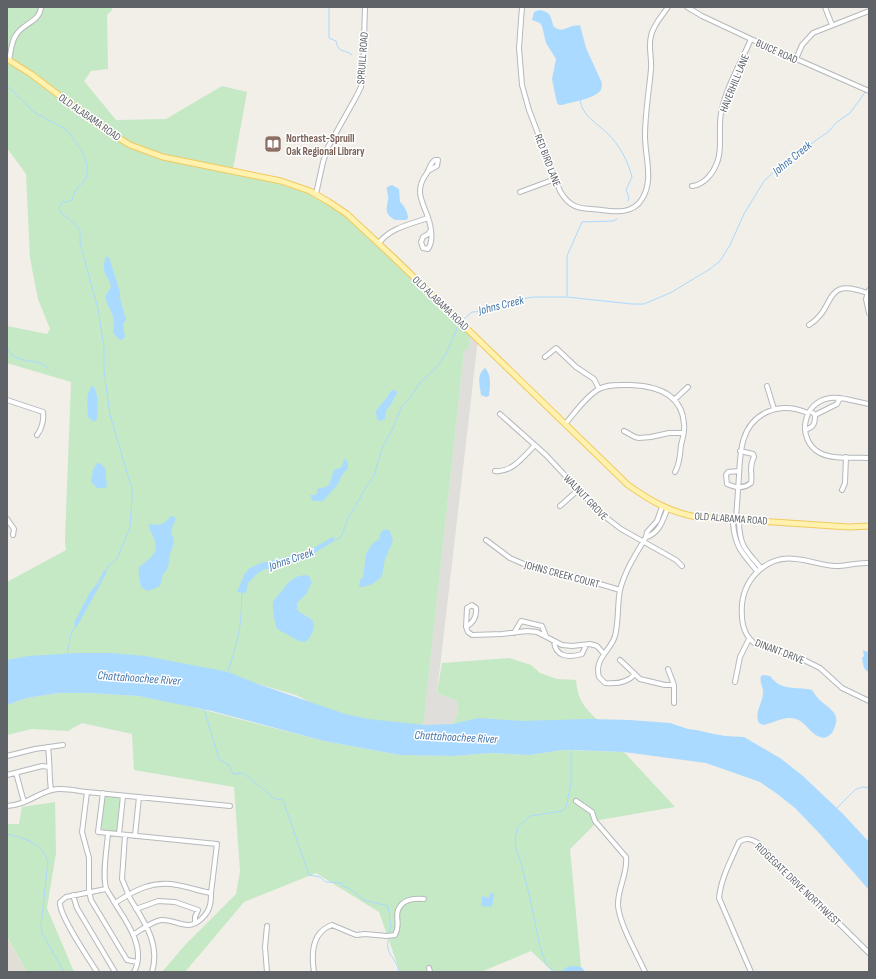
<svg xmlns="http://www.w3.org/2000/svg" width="876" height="979" font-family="'Sofia Sans Condensed',sans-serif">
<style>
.industrial{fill:#e0deda}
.education{fill:#e1ded6}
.green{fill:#c5e8c5}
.water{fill:#aadaff}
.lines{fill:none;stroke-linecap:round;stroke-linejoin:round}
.stream{stroke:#aadaff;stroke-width:1}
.minor-casing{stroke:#b5b8bc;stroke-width:6}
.major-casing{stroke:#f2c960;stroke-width:7}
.minor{stroke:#fff;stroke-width:4}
.major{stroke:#fff2af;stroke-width:5}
.labels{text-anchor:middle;stroke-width:3;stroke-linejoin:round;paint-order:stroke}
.street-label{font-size:11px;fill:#5f6368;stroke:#fff}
.education-label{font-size:11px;font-weight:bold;fill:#785e54;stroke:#fff;text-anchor:start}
.water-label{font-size:12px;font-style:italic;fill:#4174aa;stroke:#fff}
</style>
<rect width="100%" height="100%" fill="#f1efe8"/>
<path class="industrial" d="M469,330L478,339L437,693L457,701L458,712L451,729L423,728L464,351L468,349Z"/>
<path class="education" d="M7,938L27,972H7Z"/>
<path class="green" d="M7,7H112V10L107,15L108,69L91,71L84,81L116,120L166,119L222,86L247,92L233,169L307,193L340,209L378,238L409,267L444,307L471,330L468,350L464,351L423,728L351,718L324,709L296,695L248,681L7,665V582L66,550L65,540L71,382L7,363V326L47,334L50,329L38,299L30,258L26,174L7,148Z
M509,658L531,665L540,673L557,679L576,680C578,705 589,711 605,727H452L458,712L457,701L437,693L442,663Z
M58,693H88L138,696L181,704L324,741L400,755L452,756L491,753L529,755L563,750L624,752L675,807L599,820L570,849L581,967H567L561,972H553L531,951L481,972H400L379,912L316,873L244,902L185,972H162L186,944L236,894L240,871L234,787L134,770L132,734L82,723L68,731L31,729L7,735V705L27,698Z
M107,795L118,796L121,800L118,830L115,832L104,831L101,827L103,798Z
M55,802L56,853L47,908L74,972H27L7,937V824H19L22,807Z"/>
<path class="water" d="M539,10C552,12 550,17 554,27C561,32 563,29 570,27C573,25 577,26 580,25L586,48L602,83C602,86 602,90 599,92C592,99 572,102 562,105H559L557,103L552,79L556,59L546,43L542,26L540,23L532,20L534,12Z
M392,185L399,189L400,202C404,205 408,213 408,218L406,220H395C385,214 386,211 388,200C389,196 386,191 387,187Z
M106,257H109L120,292V298L126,320L123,325L125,337L122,340L118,339L113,332C116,314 110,313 105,297L111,287C108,273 100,274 106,257Z
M485,368C492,375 490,387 489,396L486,397L481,395C480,385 476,375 485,368Z
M92,386L94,387C98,393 99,414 96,421H93L88,417C88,407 85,394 92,386Z
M393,390H396L397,393L391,404L386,411L385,419L380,421L377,419L376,411C381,404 387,399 390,392Z
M344,459L347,460L348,468L342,475L338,484L323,501H313L310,495H315L317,493V489L325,487L329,485L334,470L342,467Z
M97,463L101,464L106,469V480L107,483L106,488H97L91,482L93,470Z
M171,516L175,517C176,523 171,527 171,532C171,535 174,538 174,541C174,545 172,547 171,551C168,558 171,568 163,574L160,586L148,591L141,587C140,581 138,573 139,567C150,558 160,554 154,538C152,533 149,530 149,525L151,524C161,526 164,524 171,516Z
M386,529L390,531L393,541L385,559L382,576C375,583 369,587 359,587L360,580L363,577L366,554L372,544L379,539L381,532Z
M333,537L335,539L309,557L279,568L265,569L258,573L248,583L246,593L237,592L245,573L250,568L261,563L304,553Z
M104,570L107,572L76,628L74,623L90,592L99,583Z
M305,575L309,576L312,582L309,588L307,593L297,603V610C306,618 319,618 312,633C310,637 309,640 304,642L299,641L277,629C275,625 272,607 273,603C273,600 278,596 280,593C289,583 290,577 305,575Z
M869,649V673L864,668L862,658L864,656L863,650L867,652Z
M77,653H111L145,656L228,672L258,684L345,714L368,719L425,725L453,724L478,718L521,721L590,719L630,720L670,723L688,729L696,730L714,734L725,736L744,737L780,758L803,776L843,814L869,842V890L820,834L795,808L776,793L760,782L706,763L624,752L571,750H563L529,755L491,753L452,756L400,755L324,741L212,711L138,696L88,693H58L27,698L7,705V660L29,656Z
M764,675L770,676C782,692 796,686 812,690C815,694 818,699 822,702C830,709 840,714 835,726C834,729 833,732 831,734C827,737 824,739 820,737C810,734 806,722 796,719C785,715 774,723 763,725L759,723C754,713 762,704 763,694C764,687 759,683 761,676Z
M490,893L494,894L492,907L481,906L482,896L489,898Z
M571,966L581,967L586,972H561L567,967Z"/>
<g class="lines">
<path class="stream" d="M329,7V38L336,41C339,55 344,48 352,55
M7,86L34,112L67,130L83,153L87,164V174L86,179L75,191L72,200L68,202H63L61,203L59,209L61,213L75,224L80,230V243L98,309L104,347V371L110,415L132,489V498L130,527L117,559L109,565L105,571
M580,100C582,116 597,123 607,133C619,144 628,161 632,177L626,190L629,198L628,201
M567,296V256L582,222L613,221L617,219
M462,321L472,312L488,311L521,299L533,297H567L632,304H644L670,293L710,269L720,261L730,245L744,214L764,181L782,164L828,132L837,122L850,113L866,91
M7,348C9,350 10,354 13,356C23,363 43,359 48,369
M322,548L341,537L349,517L365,489L374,476L382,448L392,430L401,408L412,395L421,381L433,371L446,354L459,324
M94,588L101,577
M67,654L71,634L75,626
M228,671C234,653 240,634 241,615C242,607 241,600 242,593
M204,709L219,759L229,765L233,774L243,773L275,799L283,800L309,875L320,877L326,882L342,883L343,886L350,889L364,900L388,906L391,928L389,930V934
M836,809L856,789L863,787L869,788
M7,834C26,839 40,842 48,861L41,926L42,933L64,972
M388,940C385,956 397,957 399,972
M554,972L546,964L540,947L530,898L521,863L516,849L515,840L517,828L530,816L562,811L566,807L571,784V750"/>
<defs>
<path id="minor" d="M522,7L519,48L522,85L529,110L560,191C571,210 581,208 601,210C616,212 633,214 642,199C654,180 645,157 645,136C645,114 649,91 651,69C652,58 648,47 651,36C653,25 662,16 668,7
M687,7L702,16L751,39L869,91
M825,7L832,25
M796,59L802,45L813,33L869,11
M9,60C11,52 11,42 16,35C23,23 40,22 41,7
M428,171L437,166L438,160H435C430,163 430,168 427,173C410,195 429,208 431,230L428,234L423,237L421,242L423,248L428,249C432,243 432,237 431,230
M692,186C703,185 712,175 716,165C723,151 718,129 721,113C726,87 741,63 751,39
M520,192L555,179
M316,194L323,162L328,147L356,97L361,87L363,74L365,7
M379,243C390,228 411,224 428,218
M869,290L866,299L869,313
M809,325C837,308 822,276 867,293
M545,357L556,348L576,367L594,379L599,389
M767,386L774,409
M7,400L43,412C44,419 42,429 37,435
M674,400L688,387
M869,404C856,402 842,396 830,398C802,402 796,440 820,453C834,460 854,457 869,458
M500,414L546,455L599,512L621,529L676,560L682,566
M815,415L837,404L840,398
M565,424C574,414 586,396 599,389C608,384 621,385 631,385C657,386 682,394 684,424C685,431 683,438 681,445C680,454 680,464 675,472
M805,430C814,427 815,424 815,415L813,413
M624,431L635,437L639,438L651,437L669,433H683
M495,471C512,473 524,456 535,445
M739,471L728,472L726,475L727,484C736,488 743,489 751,483C753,473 748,468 754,457L753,454L740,451
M842,490L845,483L846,457
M560,506L578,490
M7,519L14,529L13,535
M736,519L739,523C740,547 746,550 761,568
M646,537C659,534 663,520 667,510
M486,540L510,558L526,565L542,570L573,576L620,590
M869,563C858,562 847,566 836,566C823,566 809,560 796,559C768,555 745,577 742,604C741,619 742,633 754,643L792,654L820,668L842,688L869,701
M757,571C742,553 735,547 733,523L736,519C737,504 738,490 739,476C740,451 741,424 767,412C780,406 794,407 808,413
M472,605L476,608C477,617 473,623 466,627L467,608Z
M466,627L468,632L472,635L502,634L527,631L537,632L562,645L572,646L590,644L597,646L604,654
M514,633L521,621L542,626L546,636
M554,641C555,657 569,658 582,654L586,645
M620,660L640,679L665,685H674
M668,669L674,685V703
M634,675C627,683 615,684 605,683L599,677C594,658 610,652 615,636C619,621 617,605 620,590C625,570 636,554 646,537L647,532L657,521L662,507
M735,682L740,657L749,639
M48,747C50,762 49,776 51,790
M7,756L35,749L63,745
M16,773L24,802
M7,775L42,766L49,767
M103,793L98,832L217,844L211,893
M576,801L592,812L595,821L626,857C628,874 617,889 618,906C620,925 637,954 645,972
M7,806C26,805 36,794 52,790C63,787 76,791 87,792
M108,833C107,849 102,873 106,888C108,893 112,897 114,902C126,921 147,948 134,972
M119,834L123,796
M125,835L122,879L127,891L128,895C142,919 161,942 152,972
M135,836L139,797
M73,895L77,908L115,972
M115,903C135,890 153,880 177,885C189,887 199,891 211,893C211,897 211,901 210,905C208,914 198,925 188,925C179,925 170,919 161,920C151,922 142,929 133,935
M136,909L158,901L175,902L198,910L195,917V923
M137,962L127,960L91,900L89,891V858L82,832L87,792L230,806
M429,968L430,972
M97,972C89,959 58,914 60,902L66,897L106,889
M267,972L265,947L267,926
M314,972C311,953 312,932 332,925L356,935L365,934L387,936L395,935C401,924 395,919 398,910C402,899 415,898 424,899
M751,972L719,898C721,878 731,860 739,842C746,837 751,839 758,843L869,953"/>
<path id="major" d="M7,59L31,74L101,127L130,145L163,157L281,181L310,191L329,202L347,214L392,256L628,485C651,501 667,511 696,517L849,527L869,526"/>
</defs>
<use href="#minor" class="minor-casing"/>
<use href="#major" class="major-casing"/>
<use href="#minor" class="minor"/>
<use href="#major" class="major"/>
</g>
<defs>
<symbol id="library-square" viewBox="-11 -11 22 22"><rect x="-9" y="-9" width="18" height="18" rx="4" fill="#8d6e63" stroke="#fff"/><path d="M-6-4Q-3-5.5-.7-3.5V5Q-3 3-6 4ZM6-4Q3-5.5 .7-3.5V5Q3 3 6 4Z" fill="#fff"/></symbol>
</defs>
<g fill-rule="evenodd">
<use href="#library-square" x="263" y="134" width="20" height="20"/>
</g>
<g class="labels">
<g class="street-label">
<text transform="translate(777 51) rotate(24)" y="4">BUICE ROAD</text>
<text transform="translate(362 58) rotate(-86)" y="4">SPRUILL ROAD</text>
<text transform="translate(734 83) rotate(-68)" y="4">HAVERHILL LANE</text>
<text transform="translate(90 117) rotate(35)" y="4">OLD ALABAMA ROAD</text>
<text transform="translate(548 160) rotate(69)" y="4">RED BIRD LANE</text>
<text transform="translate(441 303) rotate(44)" y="4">OLD ALABAMA ROAD</text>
<text transform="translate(586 497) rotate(46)" y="4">WALNUT GROVE</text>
<text transform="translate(731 518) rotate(4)" y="4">OLD ALABAMA ROAD</text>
<text transform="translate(562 574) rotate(15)" y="4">JOHNS CREEK COURT</text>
<text transform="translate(780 651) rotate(21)" y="4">DINANT DRIVE</text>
<text transform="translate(798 884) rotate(44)" y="4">RIDGEGATE DRIVE NORTHWEST</text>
</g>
<g class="education-label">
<text x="286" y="142">Northeast-Spruill<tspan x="286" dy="13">Oak Regional Library</tspan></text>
</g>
<g class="water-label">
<text transform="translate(792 158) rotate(-39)" y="4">Johns Creek</text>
<text transform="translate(501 305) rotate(-14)" y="4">Johns Creek</text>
<text transform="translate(291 559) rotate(-19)" y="4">Johns Creek</text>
<text transform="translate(139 678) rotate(4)" y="4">Chattahoochee River</text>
<text transform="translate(456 737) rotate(3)" y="4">Chattahoochee River</text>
</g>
</g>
<rect width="876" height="979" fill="none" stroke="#5f6368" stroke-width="16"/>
</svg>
